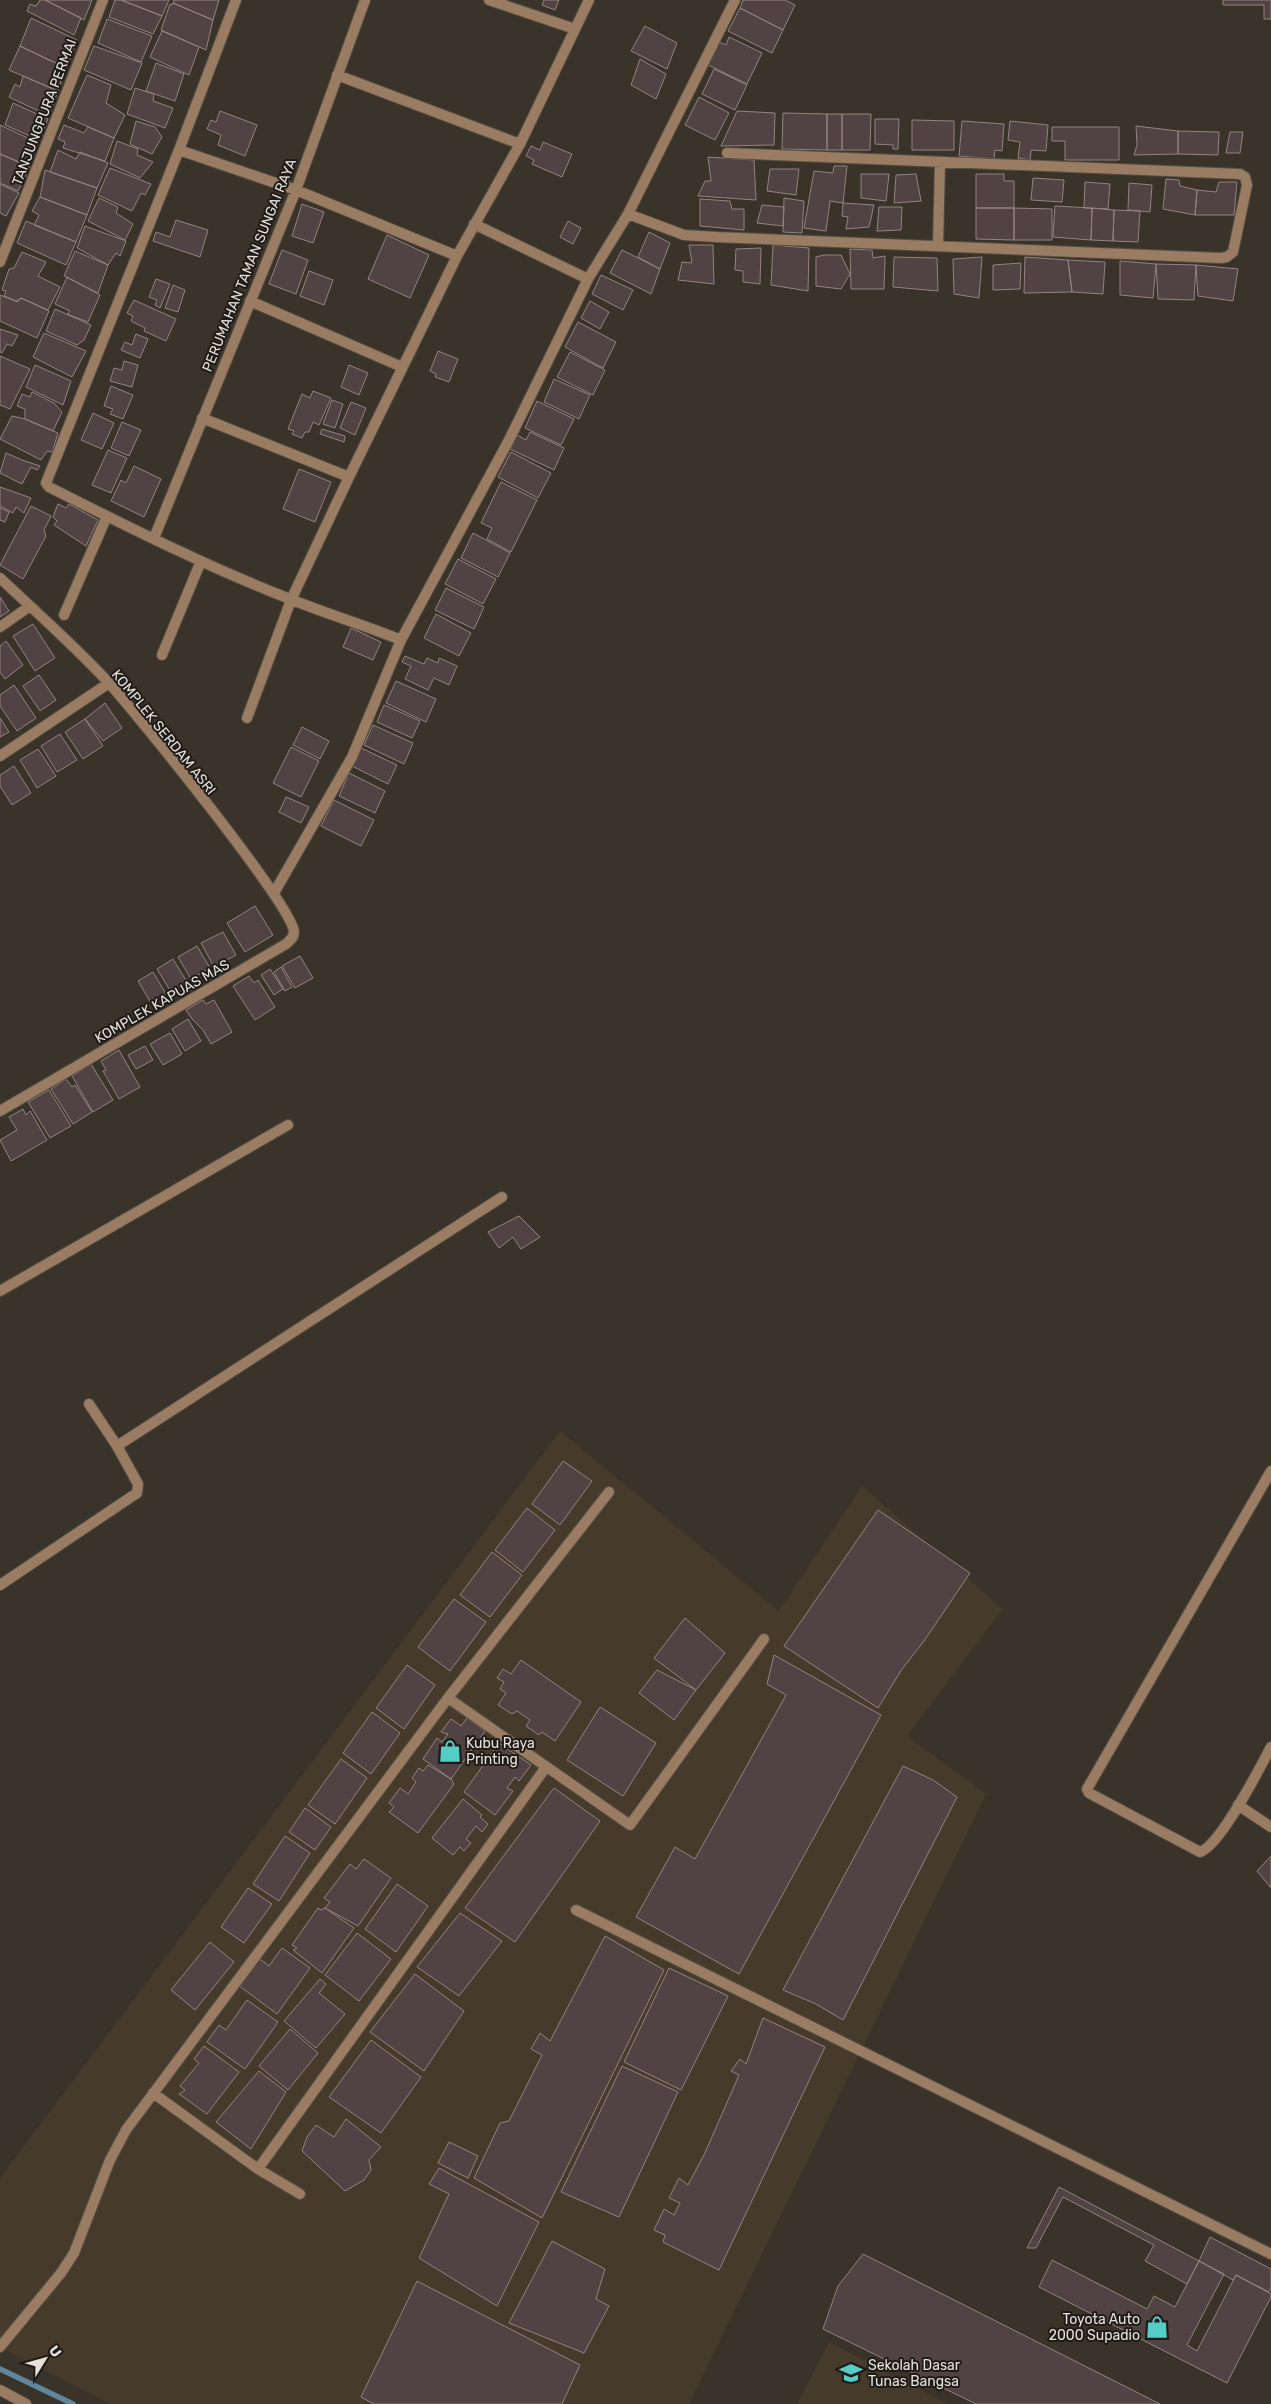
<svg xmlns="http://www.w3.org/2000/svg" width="1271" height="2404" font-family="Rubik,sans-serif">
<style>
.built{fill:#463b2b}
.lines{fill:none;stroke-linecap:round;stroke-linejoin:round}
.stream{stroke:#5f869d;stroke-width:5.5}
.building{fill:#514343;stroke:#938382}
.minor-casing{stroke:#554f45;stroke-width:12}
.minor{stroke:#997c62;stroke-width:10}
.labels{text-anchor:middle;stroke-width:4;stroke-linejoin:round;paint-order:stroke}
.street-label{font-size:14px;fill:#e5e0da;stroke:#1f1b17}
.poi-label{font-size:14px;fill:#e5e0da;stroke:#1f1b17;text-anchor:start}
</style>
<rect width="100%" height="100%" fill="#3a3329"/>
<path class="built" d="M560,1431L779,1611L862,1486L1003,1609L907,1736L986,1794L689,2404H110L0,2347V2178Z
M829,2342L948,2404H797Z"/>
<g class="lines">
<path class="stream" d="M0,2369L73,2404"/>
</g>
<path class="building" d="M40,0H45L81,18L74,35L27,11L30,4L36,6Z
M45,0H92L84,20Z
M115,0H121L162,16L153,34L109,17Z
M121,0H169L162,16Z
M174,0H219L213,20L173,3Z
M544,0H559L555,10L542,5Z
M743,0H785L795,5L783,30L740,8Z
M1223,0H1271V19H1264V5H1223Z
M173,3L213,20L206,50L161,30L170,4L172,5Z
M740,8L783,30L772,53L728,31Z
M31,18L77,40L66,68L20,46Z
M107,19L152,36L141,62L98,43Z
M645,26L677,43L667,69L631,51Z
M162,31L199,47L189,75L150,57Z
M729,37L762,53L747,84L704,63L715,40L726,45Z
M20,46L66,68L58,91L9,70Z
M94,46L142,63L131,90L84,70Z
M640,59L666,74L656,99L631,85Z
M156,63L184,74L175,101L146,91Z
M714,69L747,85L735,110L702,94Z
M87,75L111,85L106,103L125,115L114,138L68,118Z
M23,76L58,91L49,116L9,97L15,84L20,87Z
M135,88L154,94L153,101L173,108L165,128L127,114Z
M699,97L729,113L715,140L685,125Z
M13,103L48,119L39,140L5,125Z
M220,111L257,125L245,156L218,145L221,135L207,129L211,120L216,122Z
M737,111L775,113L774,145L721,146Z
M783,113L827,114V150L782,149Z
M827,114H842V150H827Z
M842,114H871L870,150H842Z
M875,119H899L898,149H893V145L875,144Z
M912,120L954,121V150H912Z
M136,121L155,127L162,137L152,154L130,144Z
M962,121L1004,124L1002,151L995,150L994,159L959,156Z
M1010,121L1048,125L1046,151L1031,150L1030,160L1018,158L1020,142L1008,140Z
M0,125L36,142L27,165L0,154Z
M64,125L84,133L88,127L114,138L105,161L63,148L65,142L58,139Z
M1136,126L1178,131V154L1134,155L1137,145Z
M1052,127H1119V160H1065V141H1052Z
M1178,131L1219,132L1218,155L1178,154Z
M1230,132H1243L1240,153H1226Z
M117,141L138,149L137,155L153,162L140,178L110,164Z
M543,142L572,154L562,177L532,164L534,160L526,156L531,146L540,150Z
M58,150L76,159L80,152L108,163L97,188L50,172Z
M0,154L30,167L18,191L0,183Z
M708,157L754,160L756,200L698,196L705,181H711Z
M834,166H847L843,203L830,201L826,231L804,228L814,171L833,173Z
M110,168L151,184L145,195L141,193L132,211L98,195Z
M770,169H799L796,195L767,191Z
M45,170L97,188L87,215L40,197Z
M861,174H889L886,201L861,198Z
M916,174L921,201L894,203L896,175Z
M976,174H1004V181H1014V208H976Z
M1033,178L1064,180L1062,202L1031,200Z
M1166,179L1179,180L1180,186L1197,190L1195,215L1163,209Z
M1085,182L1110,184L1108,209L1084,208Z
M1219,182H1237L1234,215H1195L1197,190L1216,192Z
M1129,183L1152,185L1150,212L1128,210Z
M0,184L19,193L6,216L0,213Z
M40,197L87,215L76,242L34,225L39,215L32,211Z
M99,198L118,207L116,213L133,224L125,240L88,221Z
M784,198L804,201L802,233L783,232Z
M700,199L730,201L732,209H744V230L700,226Z
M843,203L874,205L869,227L846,229L848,217L842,216Z
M302,204L324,212L313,243L292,236Z
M762,205L784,207L783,226L757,223Z
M1055,206L1092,208L1091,240L1053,237Z
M879,207H902L901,230L877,231Z
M976,208H1014V240L976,239Z
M1014,208L1052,209V240H1014Z
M1092,208L1114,210L1113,241L1091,240Z
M1114,210L1140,211L1138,242L1113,241Z
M176,220L208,230L200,257L153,241L156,232L170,237Z
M26,221L76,242L66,265L17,243Z
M568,221L581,228L573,244L560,237Z
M85,226L126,241L120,256L116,253L108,265L77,248Z
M649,232L670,243L660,269L638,257Z
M387,235L429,255L410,298L368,279Z
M689,245H713L714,284L678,280L682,262L692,263Z
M773,245L809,248L808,291L771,285Z
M761,248L760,284L743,282V271L735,270L736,249Z
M850,249L872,250L873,258L885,256L884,289H851Z
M282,250L308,260L296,294L269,284Z
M622,250L660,269L651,294L610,273Z
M75,251L108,265L98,293L64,276Z
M22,252L46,262L38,276L60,287L48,310L21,298L16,301L4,296L6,291L2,290L9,269L14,268Z
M824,255H841L850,274L841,289L816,286V257Z
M894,257L937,258L938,291L893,287Z
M982,257L979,298L954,294L953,259Z
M1025,257L1068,260L1072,292L1024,293Z
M1068,260L1105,262L1103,294L1072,292Z
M1120,261L1156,264L1153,298L1120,295Z
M1021,263L1020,289L993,290V265Z
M1156,264L1196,265L1194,300L1158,299Z
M1196,265L1238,269L1233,301L1198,296Z
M309,271L333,280L324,305L300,296Z
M601,275L633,290L623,310L592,294Z
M67,277L100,295L88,322L67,314L70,311L55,304Z
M156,279L170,284L160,308L155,305L157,300L149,297Z
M173,285L185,290L178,312L165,308Z
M0,295L18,302L21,298L49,311L37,338L0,321Z
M134,300L176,319L166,341L144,331L145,328L131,321L133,316L127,313Z
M590,301L609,312L600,329L581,318Z
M55,309L91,325L84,340L77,345L46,331Z
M578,322L616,342L603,368L565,347Z
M0,329L18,335L12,346L7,344L2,353L0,352Z
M44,333L86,351L72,377L33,357Z
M136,334L148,339L140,358L121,350L125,342L132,345Z
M438,351L458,359L449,382L435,377L436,374L430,371Z
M570,352L605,370L593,395L557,377Z
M0,356L30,369L10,409L0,405Z
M124,361L138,365L132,387L110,381L114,368L122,370Z
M35,365L71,381L63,405L26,387Z
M349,365L368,373L359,395L341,387Z
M554,379L590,395L579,419L544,402Z
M111,386L133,395L123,419L110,414L113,409L104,406Z
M313,391L331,398L319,425L313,422L309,432H305L302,438L292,434L294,431L288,429L302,394L310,398Z
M32,392L54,403L62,412L53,431L25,419V409L17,406L22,394L30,397Z
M332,400L343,404L335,428L323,424Z
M537,401L574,419L561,445L525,428Z
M351,402L366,408L355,435L340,428Z
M93,413L114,423L102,449L81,440Z
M12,416L25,419L58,433L52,452L47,451L41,460L0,439Z
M122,422L141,430L129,456L111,448Z
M322,429L345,436L344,442L320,434Z
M530,432L564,448L554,470L510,449L517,435L526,440Z
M108,450L127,458L111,493L92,485Z
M511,452L551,473L538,498L498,477Z
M6,453L22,460L40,466L37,470L31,467L22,484L0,473Z
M134,466L161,479L144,517L111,501L121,480L126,483Z
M299,469L331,482L315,522L283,509Z
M501,482L537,500L511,552L487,539L492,528L481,523Z
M0,487L31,498L24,513L16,507L13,513L0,506Z
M58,504L66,508L69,504L98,520L86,546L54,525L57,521L53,517Z
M31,506L51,516L44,530L46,536L23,579L0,565Z
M0,508L9,512L5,522L0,520Z
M473,533L510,553L498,577L461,558Z
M458,559L496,579L483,604L445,584Z
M446,588L484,607L474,629L435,610Z
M0,597L9,611L0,617Z
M436,614L471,633L459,656L424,638Z
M33,624L55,658L35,671L13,636Z
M351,628L381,642L373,660L343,647Z
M6,641L23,665L5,679L0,672V646Z
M405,656L424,664L427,658L438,663L439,658L457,666L449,685L434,678L428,690L405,679L411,666L402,662Z
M39,675L56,700L40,711L23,686Z
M396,681L436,699L426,722L386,703Z
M14,685L36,718L17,731L0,706V695Z
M105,703L122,728L103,741L85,719Z
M384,705L420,721L412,738L377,722Z
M0,718L9,732L0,737Z
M85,719L103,746L83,759L65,732Z
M373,725L413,743L404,764L364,745Z
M302,727L329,741L320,759L293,745Z
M60,734L77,760L57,772L41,746Z
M291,747L319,761L301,797L273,783Z
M361,748L397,765L388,784L352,766Z
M38,749L56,776L37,788L20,760Z
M14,766L31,793L12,805L0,786V775Z
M349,773L385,791L375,813L339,796Z
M286,797L309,807L301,823L279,812Z
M334,800L374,820L361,846L321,826Z
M255,906L273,935L245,952L227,923Z
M223,932L236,955L214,967L201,943Z
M197,946L210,968L191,979L178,957Z
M300,956L313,978L295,988L282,966Z
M173,959L187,982L171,992L157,969Z
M281,967L292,987L285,991L274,972Z
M270,969L283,989L274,995L261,975Z
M153,972L166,994L151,1003L138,981Z
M249,976L254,983L258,980L275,1007L255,1020L233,986Z
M203,1000L206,1004L214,1000L232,1032L211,1044L203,1030L192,1019L186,1010Z
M188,1019L201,1041L185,1051L172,1029Z
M170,1033L182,1054L163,1065L150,1044Z
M145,1046L153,1060L136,1069L128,1055Z
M119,1050L140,1087L119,1099L103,1071L106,1070L101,1061Z
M91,1064L113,1100L93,1112L72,1076Z
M66,1079L72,1087L75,1085L92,1112L73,1124L51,1089Z
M49,1090L71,1126L50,1138L28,1102Z
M23,1109L26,1115L30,1111L47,1140L11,1161L0,1140L17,1130L9,1117Z
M519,1216L540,1237L521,1249L513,1237L499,1248L488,1232Z
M563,1461L592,1481L560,1525L532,1504Z
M527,1508L555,1530L523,1572L495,1550Z
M878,1510L970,1573L924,1641L902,1669L878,1708L784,1646Z
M492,1552L522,1575L490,1617L460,1595Z
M454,1599L486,1622L450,1671L418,1647Z
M685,1618L725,1653L696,1690L654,1658Z
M774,1655L881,1715L739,1974L636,1917L675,1847L695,1859L786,1695L767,1684Z
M521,1660L581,1702L555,1741L542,1732L539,1735L526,1726L530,1720L517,1711L512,1714L498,1705L506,1693L500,1689L504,1682L497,1678L503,1669L511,1674Z
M407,1665L435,1685L404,1729L376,1708Z
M657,1670L696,1690L674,1720L639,1693Z
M600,1707L656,1743L623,1796L567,1760Z
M372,1712L400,1733L371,1774L343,1753Z
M467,1718L485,1731L451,1779L423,1759L437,1738L442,1742L448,1734L441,1732L451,1719L461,1726Z
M499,1743L531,1765L519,1781L515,1777L507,1788L513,1791L495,1815L464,1792Z
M341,1759L367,1778L335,1824L308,1805Z
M428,1765L451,1779L454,1784L418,1833L389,1812L394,1807L389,1803L400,1788L408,1794L416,1782L412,1778L419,1768L423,1771Z
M903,1766L933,1780L957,1797L843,2020L816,2004L783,1990Z
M554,1788L600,1821L515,1942L465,1908Z
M463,1799L482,1815L480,1817L488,1824L482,1832L476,1826L466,1839L471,1843L464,1851L460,1847L453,1855L432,1838Z
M305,1808L331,1827L315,1850L289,1832Z
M285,1836L310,1853L279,1901L253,1884Z
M1271,1856V1888L1257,1871Z
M364,1859L391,1878L358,1926L325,1908L330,1902L324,1898L350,1864L356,1869Z
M397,1884L428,1906L396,1952L365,1929Z
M248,1888L272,1904L244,1943L221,1927Z
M318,1908L321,1910L325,1908L354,1928L322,1973L293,1950L297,1948L292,1945Z
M460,1913L502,1941L459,1996L417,1967Z
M357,1933L391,1959L359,2001L325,1975Z
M605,1936L664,1970L542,2218L474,2178L500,2123L509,2121L542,2055L531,2049L540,2033L550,2041Z
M210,1942L234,1962L195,2010L171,1990Z
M282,1948L310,1968L277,2014L238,1985L257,1957L269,1966Z
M669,1968L728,1996L681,2090L624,2062Z
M415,1974L464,2011L424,2071L370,2032Z
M320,1979L326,1984L319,1993L345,2014L316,2048L284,2021Z
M247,2000L278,2022L245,2069L207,2042L219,2025L226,2030Z
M763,2018L825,2047L719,2270L663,2242L665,2235L654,2230L664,2209L674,2215L680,2203L669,2198L679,2178L688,2185L705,2153L739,2075L731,2071L740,2059L746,2064Z
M290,2029L318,2053L288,2090L259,2066Z
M371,2040L421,2077L381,2133L329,2097Z
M204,2046L239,2072L207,2114L179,2094L185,2090L180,2086L199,2063L194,2059Z
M622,2066L678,2092L619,2217L561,2192Z
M259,2071L286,2092L251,2149L216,2122Z
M346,2119L381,2147L369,2160L371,2170L364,2180L345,2191L302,2151L307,2137L316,2125L334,2137Z
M449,2142L478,2156L468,2178L438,2163Z
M439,2168L539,2222L497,2306L419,2258L449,2194L429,2184Z
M1059,2187L1199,2261L1187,2284L1145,2261L1154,2245L1063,2197L1036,2248H1027Z
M1210,2237L1271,2269V2288L1269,2292L1236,2275L1233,2280L1199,2261Z
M552,2241L605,2269L596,2299L609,2306L584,2353L509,2323Z
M863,2254L1160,2404H976L823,2329L838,2286Z
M1052,2260L1147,2309L1154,2296L1175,2307L1199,2261L1224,2274L1187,2345L1197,2351L1236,2275L1271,2294V2297L1227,2383L1039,2287Z
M417,2281L580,2365L562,2404H374L361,2397Z"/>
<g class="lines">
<defs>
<path id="minor" d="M236,0L179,150L46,483L49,487C128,527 208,567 290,599C327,614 364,625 401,640
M489,0L575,29
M337,75L520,144
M179,150L296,190L457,256
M628,214L684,235L716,237L1221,258L1227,257L1233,252L1247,185L1245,177L1240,174L727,153
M474,224L588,279
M938,245L940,162
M0,262L103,0
M250,301L402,367
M202,418L349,477
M154,538L296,190L365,0
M0,578C37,613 75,646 109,683C136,713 293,906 294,932C294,938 290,940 286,944L0,1111
M64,615L107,516
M0,627L30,606
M162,655L201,561
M247,718L291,600L349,477L457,256L520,144L589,0
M0,756L109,683
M274,893L352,757L401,640L509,440L588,279L628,214L735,0
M0,1291L288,1125
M89,1404L117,1446
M1271,1471L1087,1789L1089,1793L1200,1852C1221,1845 1259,1769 1271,1747
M0,1585L137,1493L138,1484L117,1446L502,1197
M448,1698L630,1825L764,1639
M1238,1805L1271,1827
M576,1910L1271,2254
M153,2093L258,2169L300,2194
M258,2169L546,1767
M0,2347L61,2273L74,2253L110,2160L126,2130L448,1698L609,1492
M0,2390L26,2404"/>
</defs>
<use href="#minor" class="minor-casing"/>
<use href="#minor" class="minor"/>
</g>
<defs>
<symbol id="shop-bare" viewBox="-9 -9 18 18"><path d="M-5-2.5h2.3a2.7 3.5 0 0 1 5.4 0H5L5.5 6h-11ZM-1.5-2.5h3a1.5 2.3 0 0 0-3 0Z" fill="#54cdc7" stroke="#1f1b17" stroke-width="2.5" paint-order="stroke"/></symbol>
<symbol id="school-bare" viewBox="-9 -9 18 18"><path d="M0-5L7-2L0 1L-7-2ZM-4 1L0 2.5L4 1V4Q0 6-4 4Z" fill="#54cdc7" stroke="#1f1b17" stroke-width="2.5" paint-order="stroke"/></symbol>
</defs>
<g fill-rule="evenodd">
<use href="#shop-bare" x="434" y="1735" width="32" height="32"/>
<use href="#shop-bare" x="1141" y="2311" width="32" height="32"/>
<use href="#school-bare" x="835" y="2357" width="32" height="32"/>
</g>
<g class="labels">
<g class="street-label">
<text transform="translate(44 112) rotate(-69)" y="5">TANJUNGPURA PERMAI</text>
<text transform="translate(249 265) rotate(-68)" y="5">PERUMAHAN TAMAN SUNGAI RAYA</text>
<text transform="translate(164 732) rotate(51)" y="5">KOMPLEK SERDAM ASRI</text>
<text transform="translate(162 1001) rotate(-30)" y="5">KOMPLEK KAPUAS MAS</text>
</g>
<g class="poi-label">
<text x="466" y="1748">Kubu Raya<tspan x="466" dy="16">Printing</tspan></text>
<text x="1140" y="2324" text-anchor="end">Toyota Auto<tspan x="1140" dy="16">2000 Supadio</tspan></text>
<text x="868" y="2370">Sekolah Dasar<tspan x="868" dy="16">Tunas Bangsa</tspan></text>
</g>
</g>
<g transform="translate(45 2359) rotate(53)" stroke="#1f1b17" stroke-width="4" paint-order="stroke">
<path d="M0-4L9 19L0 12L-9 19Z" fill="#e5e0da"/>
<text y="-8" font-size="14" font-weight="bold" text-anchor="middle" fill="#e5e0da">U</text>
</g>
</svg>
